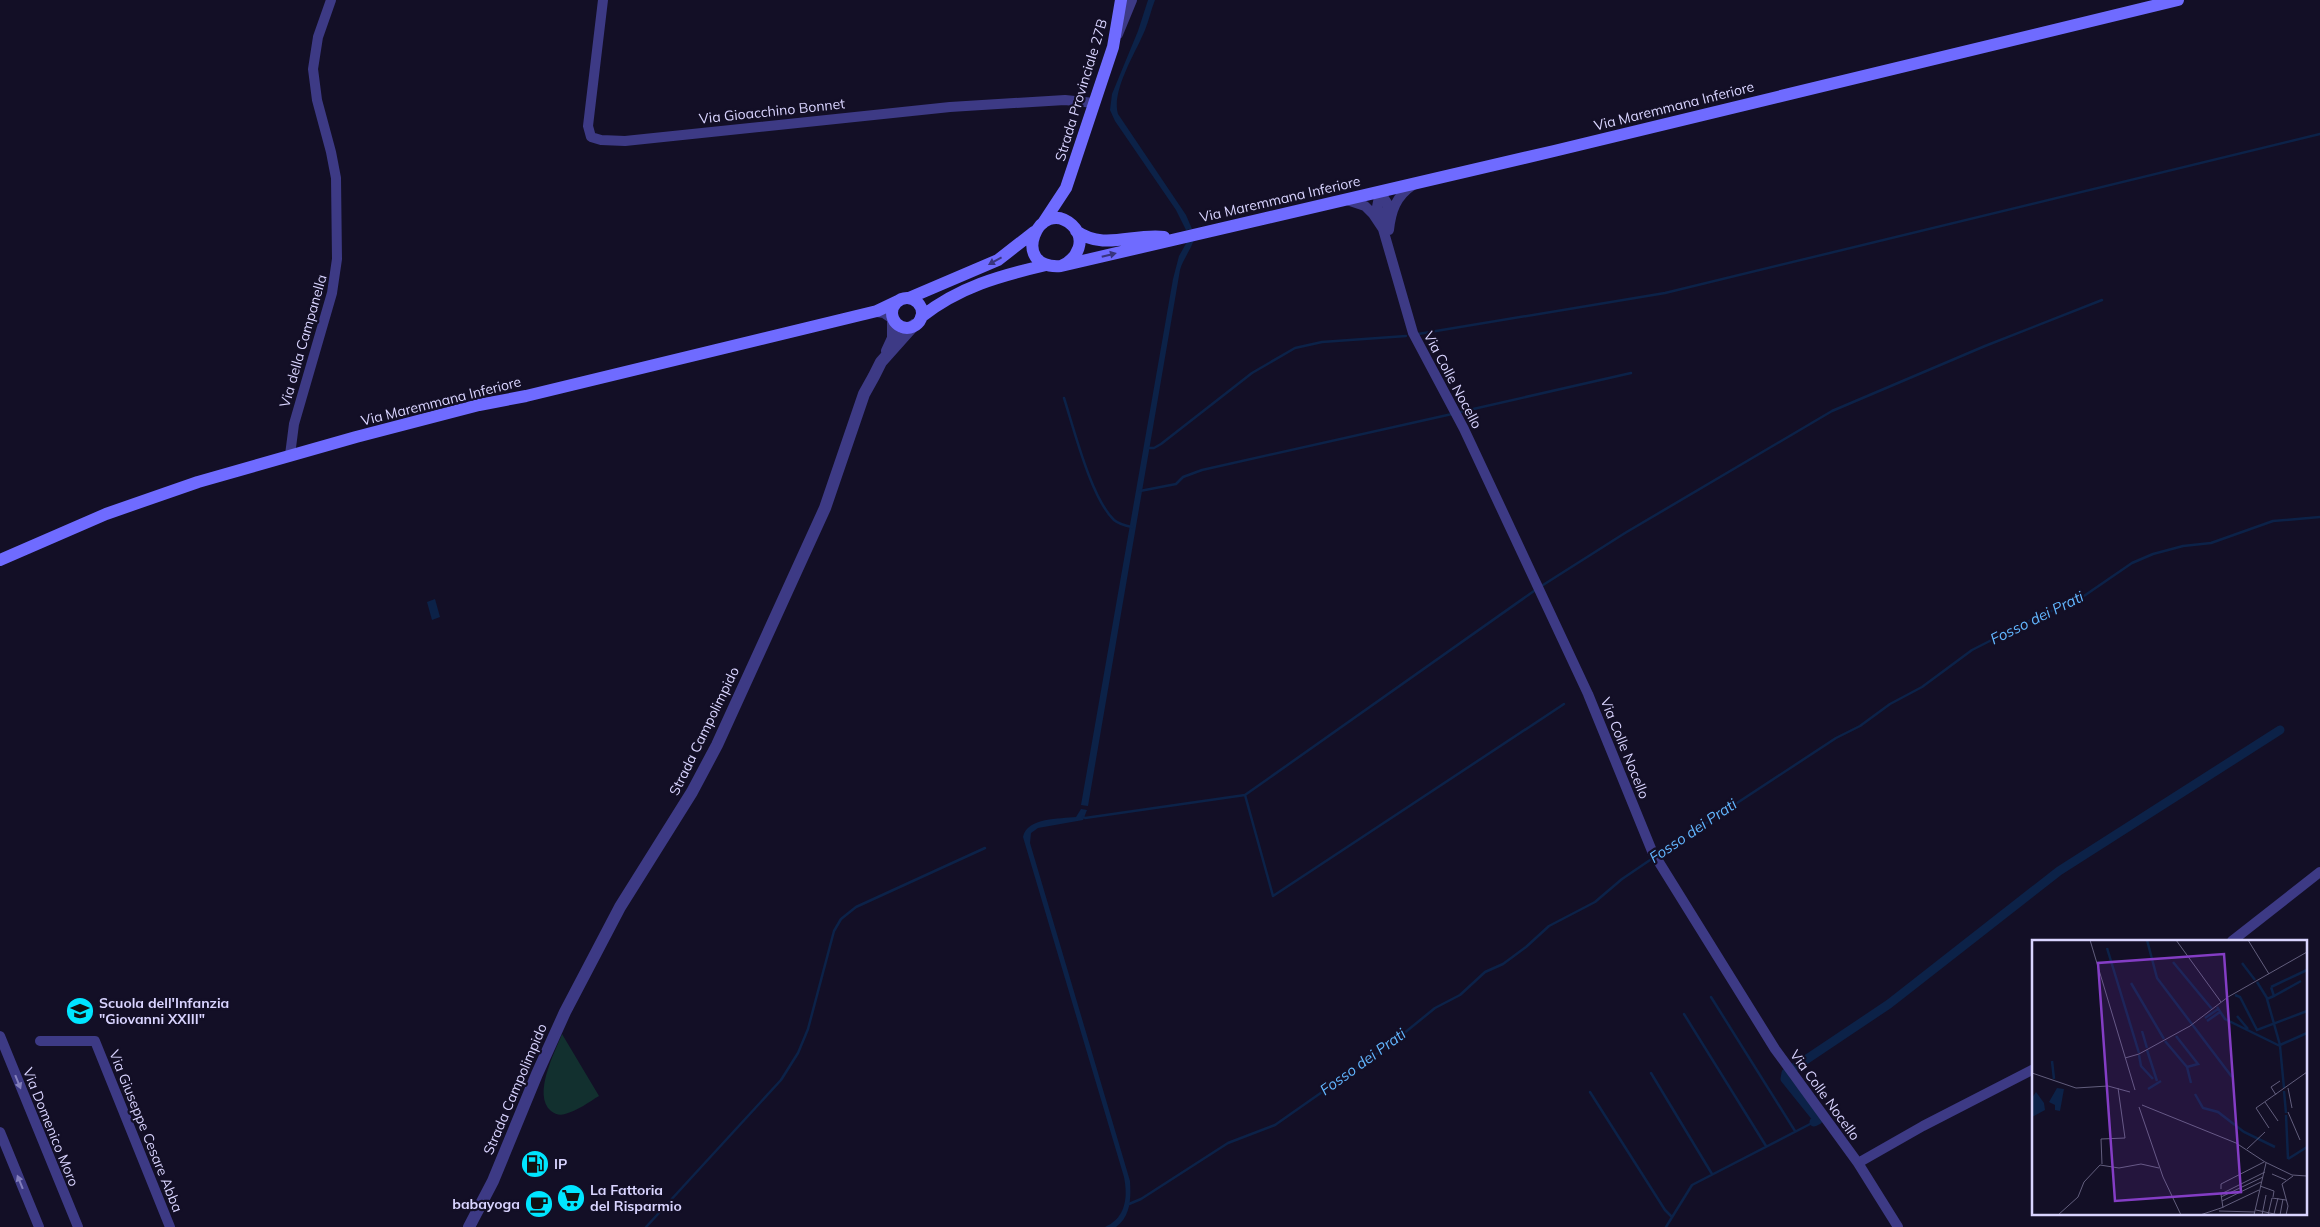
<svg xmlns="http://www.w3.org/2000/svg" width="2320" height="1227" font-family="Mulish,sans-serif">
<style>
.green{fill:#12302f}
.water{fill:#0c2248}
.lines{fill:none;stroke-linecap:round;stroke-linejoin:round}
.stream{stroke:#0c2248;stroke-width:2.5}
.canal{stroke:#0c2248;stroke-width:9}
.minor{stroke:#3d3a85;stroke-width:10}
.tertiary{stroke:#3d3a85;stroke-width:12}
.secondary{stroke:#6f6bff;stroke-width:12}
.oneway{fill:#38347d}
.oneway2{fill:#837fbc}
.labels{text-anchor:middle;stroke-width:4.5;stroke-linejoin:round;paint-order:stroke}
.street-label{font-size:14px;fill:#d9d4ff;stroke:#130f26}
.poi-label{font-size:14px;font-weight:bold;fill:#d9d4ff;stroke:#130f26;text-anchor:start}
.water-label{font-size:15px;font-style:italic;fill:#62b6ff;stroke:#130f26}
.inset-river{fill:none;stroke:#0c2248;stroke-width:2.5}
.inset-road{fill:none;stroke:#625e7d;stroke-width:1}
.view{fill:#843dc5;fill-opacity:0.15;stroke:#843dc5;stroke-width:2.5}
.inset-edge{fill:none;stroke:#d9d4ff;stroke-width:2.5}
</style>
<rect width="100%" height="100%" fill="#130f26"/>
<path class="green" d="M562,1034L599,1096C589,1102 577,1111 565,1114C560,1116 555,1114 551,1111C532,1095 555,1052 562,1034Z"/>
<path class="water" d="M1148,0H1155C1151,10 1149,20 1145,30C1136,52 1111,91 1118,114L1186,215L1192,229L1186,230L1176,210L1115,121L1110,110L1112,94L1138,31Z
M1194,239C1191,250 1183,259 1180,270L1088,806L1081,805L1173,279L1179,256L1188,240Z
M435,599L440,617L432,620L427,602Z
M1081,809L1087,810L1083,820L1038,828L1031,833L1030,843L1130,1181C1131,1198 1131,1216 1116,1227H1105C1126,1218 1128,1197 1124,1177L1023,837C1027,817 1060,819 1076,817Z"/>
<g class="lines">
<path class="stream" d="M1418,334L1665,293L2320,134
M1064,398C1074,429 1091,498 1114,520C1119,524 1126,526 1132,527
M1460,412L1631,373
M1149,448H1154L1161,444L1252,373L1295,348L1322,342L1406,336
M1140,491L1176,484L1183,477L1202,470L1452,414
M1543,585L1625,533L1832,411L1985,346L2102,300
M1245,795L1273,896L1564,704
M1083,817L1085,818L1245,795L1534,591
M1658,855L1836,738L1860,726L1890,704L1922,687L1972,650L2031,620L2081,598L2132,563L2153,554L2183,546L2211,543L2273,521L2320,517
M1711,997L1795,1131
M1684,1014L1766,1146
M1651,1073L1712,1174
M1590,1092L1665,1210L1672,1217
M1129,1204L1141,1199L1228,1143L1275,1125L1392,1043L1435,1008L1460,995L1485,972L1503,964L1526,947L1549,926L1595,902L1622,879L1653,858
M646,1227L781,1080L798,1053L808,1029L834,931L841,919L856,907L985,848
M1666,1227L1692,1185L1814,1122"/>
<path class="canal" d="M1792,1069L1889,1004L2059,871L2280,730
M1786,1073L1785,1079L1818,1120L1814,1122"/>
<path class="minor" d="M603,0L588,126L591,137L601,140L625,141L950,107L1065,100L1094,103
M1118,34L1132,0
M1380,192L1387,203L1388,219
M1380,192L1377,207L1380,220
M1347,200L1365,206L1373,214L1383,229L1413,333L1464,429L1588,694L1652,851L1775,1049L1858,1163L1898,1227
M1389,230C1391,211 1396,196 1413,185
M290,455L294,424L332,293L337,259L336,178L331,152L317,100L313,69L318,37L331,0
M2232,941L2320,872
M0,1036L78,1227
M40,1041H95L170,1227
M0,1132L39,1227
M1858,1163L1923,1126L2034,1069"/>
<path class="tertiary" d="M877,311L884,312L893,318V338L887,351
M469,1227L493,1181L537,1074L565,1012L620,907L692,792L717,745L825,508L864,394L874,376L881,362L914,325"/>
<path class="secondary" d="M1043,223L1066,188L1113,47L1121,0
M1076,231C1104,251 1133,233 1164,237
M1061,266C1078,259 1087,239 1072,225C1039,195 1008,270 1061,266L1554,151L2178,0
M909,298L998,260L1034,232
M892 313a15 15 0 1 1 30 0a15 15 0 1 1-30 0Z
M921,317C959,287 999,276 1046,265
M0,560L106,514L198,482L356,437L479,405L526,396L877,311L898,301"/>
</g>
<defs><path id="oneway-solid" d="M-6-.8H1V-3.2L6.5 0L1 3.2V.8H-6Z" transform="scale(1.25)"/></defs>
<g class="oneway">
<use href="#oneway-solid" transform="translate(1109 255) rotate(-14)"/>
<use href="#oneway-solid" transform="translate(995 261) rotate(151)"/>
</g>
<g class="oneway2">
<use href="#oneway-solid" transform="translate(18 1082) rotate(68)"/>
<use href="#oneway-solid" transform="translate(20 1182) rotate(-112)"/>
</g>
<defs>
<symbol id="school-disc" viewBox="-11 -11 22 22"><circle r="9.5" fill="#00e5ff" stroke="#130f26"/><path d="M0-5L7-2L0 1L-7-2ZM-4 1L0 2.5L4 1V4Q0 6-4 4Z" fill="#111"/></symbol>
<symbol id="fuel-disc" viewBox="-11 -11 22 22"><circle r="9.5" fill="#00e5ff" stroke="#130f26"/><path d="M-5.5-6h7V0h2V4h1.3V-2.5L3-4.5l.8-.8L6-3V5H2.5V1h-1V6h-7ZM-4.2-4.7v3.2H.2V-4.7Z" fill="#111"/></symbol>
<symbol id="supermarket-disc" viewBox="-11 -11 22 22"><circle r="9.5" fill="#00e5ff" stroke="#130f26"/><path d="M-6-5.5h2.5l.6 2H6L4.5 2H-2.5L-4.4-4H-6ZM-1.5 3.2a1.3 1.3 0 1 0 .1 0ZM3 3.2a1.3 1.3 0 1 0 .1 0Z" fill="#111"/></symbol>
<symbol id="cafe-disc" viewBox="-11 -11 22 22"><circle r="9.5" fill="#00e5ff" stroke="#130f26"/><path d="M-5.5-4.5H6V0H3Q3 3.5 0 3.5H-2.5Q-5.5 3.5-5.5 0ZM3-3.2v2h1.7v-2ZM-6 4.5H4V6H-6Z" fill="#111"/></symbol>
</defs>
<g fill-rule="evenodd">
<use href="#school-disc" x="64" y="995" width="32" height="32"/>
<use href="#fuel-disc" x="519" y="1148" width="32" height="32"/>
<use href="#supermarket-disc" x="555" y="1182" width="32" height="32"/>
<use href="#cafe-disc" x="523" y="1188" width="32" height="32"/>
</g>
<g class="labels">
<g class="street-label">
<text transform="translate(1081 90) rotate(-73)" y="5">Strada Provinciale 27B</text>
<text transform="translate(1674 106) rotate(-14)" y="5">Via Maremmana Inferiore</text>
<text transform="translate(772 111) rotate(-6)" y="5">Via Gioacchino Bonnet</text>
<text transform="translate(1280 199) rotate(-13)" y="5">Via Maremmana Inferiore</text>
<text transform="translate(303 341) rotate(-74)" y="5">Via della Campanella</text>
<text transform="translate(1453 380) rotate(62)" y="5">Via Colle Nocello</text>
<text transform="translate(441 401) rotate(-14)" y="5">Via Maremmana Inferiore</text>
<text transform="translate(704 731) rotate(-64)" y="5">Strada Campolimpido</text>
<text transform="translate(1625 748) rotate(68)" y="5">Via Colle Nocello</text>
<text transform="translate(515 1089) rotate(-67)" y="5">Strada Campolimpido</text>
<text transform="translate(1825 1095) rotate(54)" y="5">Via Colle Nocello</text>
<text transform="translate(51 1127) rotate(68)" y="5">Via Domenico Moro</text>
<text transform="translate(146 1131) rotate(68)" y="5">Via Giuseppe Cesare Abba</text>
</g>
<g class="poi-label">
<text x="99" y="1008">Scuola dell'Infanzia<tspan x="99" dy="16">"Giovanni XXIII"</tspan></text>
<text x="554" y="1169">IP</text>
<text x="590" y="1195">La Fattoria<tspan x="590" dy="16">del Risparmio</tspan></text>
<text x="520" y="1209" text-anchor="end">babayoga</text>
</g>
<g class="water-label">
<text transform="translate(2037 618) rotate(-26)" y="5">Fosso dei Prati</text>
<text transform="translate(1693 831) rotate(-34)" y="5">Fosso dei Prati</text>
<text transform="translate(1363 1062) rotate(-36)" y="5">Fosso dei Prati</text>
</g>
</g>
<g transform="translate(2032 940)">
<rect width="275" height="275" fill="#130f26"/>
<path d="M25,148L32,149L28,171L23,170V165L17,162ZM4,152L12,163L13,170L0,177V158Z" fill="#0c2248"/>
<path class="inset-river" d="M115,0L125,38L200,137M75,8L107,113M141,22L180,69M210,23L223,40M225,42L235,58M99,43L132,99M239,47L275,30M239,47L242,56L235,59L248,105M203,55L208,57L225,90L275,71M242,56L269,41M185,67L193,79L248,106M205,76L216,89M173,78L186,69M175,81L188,72M110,91L115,108M144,96L166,124L155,127M133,101L155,127L159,143M248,105L275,93M248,106L252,148M115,110L125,141M107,115L109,126L121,139M20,121L22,139M116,149L129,141M252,151L254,173M163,154L171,168L186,172L212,192L243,207M254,175L256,219M256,219L275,207"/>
<path class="inset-road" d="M58,0L103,150M144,0L189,62M216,0L237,34M93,118L107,114L158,86L196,57L275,12M0,133L44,148L76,146L98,152M256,148L260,168M244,155L239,147L248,141M233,162L246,181M110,165L204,203L233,222L260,235L275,236M107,167L131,237L149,275M256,172L268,200M237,188L224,168L275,132M215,209L233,192M70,224L69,199L93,198L86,148M240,234L254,240M228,246L242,251L241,257M189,249V244L232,222M189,257L231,237M190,261L229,242M191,268L189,254L233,232M224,270L247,275M187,271L223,272M242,274L246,258M26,275L46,257L52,242L68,225L87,228L109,224L127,228M168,275L189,268L227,250M222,275L234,223M230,275L234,255M236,275L240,258L254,260M248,275L251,259M254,275L256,266L250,244L261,236"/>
<path class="view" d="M192,14L209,252L83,261L66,23Z"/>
<rect width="275" height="275" class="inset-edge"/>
</g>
</svg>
